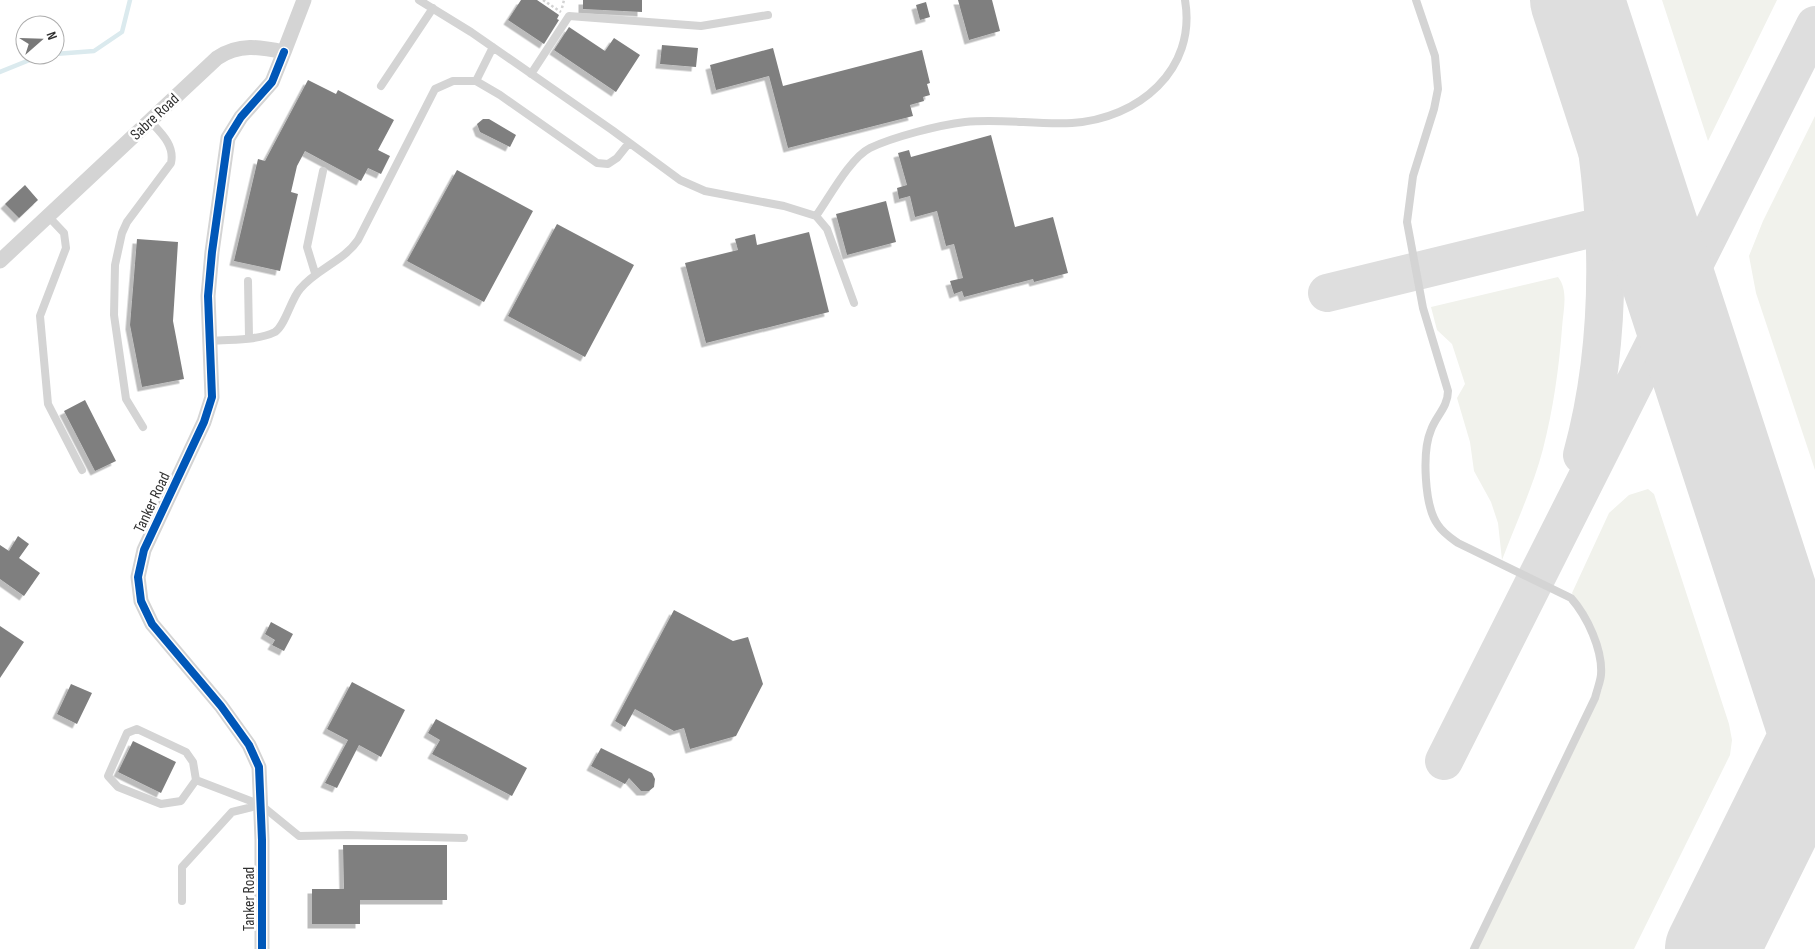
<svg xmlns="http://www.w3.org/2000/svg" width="1815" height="949" font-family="'Sofia Sans Condensed',sans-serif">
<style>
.green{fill:#f1f2ec}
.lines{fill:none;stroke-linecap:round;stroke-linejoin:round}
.stream{stroke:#dbeaee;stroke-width:4.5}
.taxiway{stroke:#dedede;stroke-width:38}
.runway{stroke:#dedede;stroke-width:94}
.building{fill:#7f7f7f;filter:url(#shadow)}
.path{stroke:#d3d3d3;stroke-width:2.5;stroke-dasharray:2.5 2.5;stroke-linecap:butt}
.service{stroke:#d4d4d4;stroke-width:8}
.minor{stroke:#d4d4d4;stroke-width:15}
.cycleway-casing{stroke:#fff;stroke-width:11}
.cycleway{stroke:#0057b8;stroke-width:8}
.labels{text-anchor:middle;stroke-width:5;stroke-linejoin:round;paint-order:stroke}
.street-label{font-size:16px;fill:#303030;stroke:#fff}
</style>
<defs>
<filter id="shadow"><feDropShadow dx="-4.5" dy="4.5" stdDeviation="0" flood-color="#0004"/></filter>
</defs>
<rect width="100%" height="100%" fill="#fff"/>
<path class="green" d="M1662,0H1777L1708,141Z
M1815,116V470L1756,293L1749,256L1763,221Z
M1558,277C1569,291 1563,311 1562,328C1559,369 1553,410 1543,449C1533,487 1516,523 1502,560L1498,523L1491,502L1474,471L1470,442L1457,398L1465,384L1452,344L1437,330L1431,307Z
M1648,489L1654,494L1729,724L1732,740L1730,755L1634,949H1478L1602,689C1609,651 1591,625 1572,593L1609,513L1629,495Z"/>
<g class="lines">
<path class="stream" d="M55,54L94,51L122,32L130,0
M0,72L42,55"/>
<path class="taxiway" d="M1570,0C1604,150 1623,304 1582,455
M1327,293L1647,215
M1444,761L1815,25"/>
<path class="runway" d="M1577,0L1815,731
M1712,949L1815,741"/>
</g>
<path class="building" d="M521,0H537L559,15L557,19L559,20L544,44L508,20Z
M583,0H642V12L583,9Z
M958,0H992L1000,31L969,40Z
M926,2L930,17L920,20L916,5Z
M569,27L605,51L614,38L640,55L616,92L554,50Z
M662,45L698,48L696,67L660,64Z
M773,48L783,86L922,50L930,83L927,84L930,95L923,97L924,101L910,105L913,116L788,148L769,76L716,90L710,65Z
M308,80L336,94L338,90L394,120L378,150L390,156L381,174L368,168L361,181L305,151L297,166L291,192L298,194L280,271L234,261L258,159L265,161Z
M483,119H489L516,135L510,147L480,132L477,124Z
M991,135L1015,227L1053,217L1068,273L1034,282L1033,279L964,297L962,291L954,294L950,281L963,278L954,244L946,246L937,211L915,217L910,196L899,199L897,188L907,185L898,153L909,150L911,157Z
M457,170L533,211L484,302L407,261Z
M25,185L38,200L19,218L5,204Z
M886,201L896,242L847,255L836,214Z
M557,224L634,265L585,357L508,316Z
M809,232L829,312L706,343L685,263L738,250L735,239L755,234L757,245Z
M137,239L178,242L173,321L184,379L142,387L130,325Z
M85,400L116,461L95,471L64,411Z
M18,536L29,544L19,558L40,573L24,596L0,579V545L9,551Z
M674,610L733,641L748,637L763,684L736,736L690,749L684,728L674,731L635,709L625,727L615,721Z
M271,622L293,634L284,651L272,645L275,640L265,634Z
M0,626L24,642L0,678Z
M352,682L405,710L381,757L359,745L337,788L325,783L348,740L327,729Z
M71,684L92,693L77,724L57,714Z
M436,719L527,768L512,796L432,754L440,740L428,733Z
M133,741L176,762L161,793L118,772Z
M601,748L652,773L655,779L654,787L649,791H641L629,778L625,784L591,766Z
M343,845H447V900H360V924H312V889H344Z"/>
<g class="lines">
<path class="path" d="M543,0L561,12
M562,8L564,0"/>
<path class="service" d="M419,0L471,32L612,130L680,180L705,191L784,206L816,216L827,229L854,303
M1416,0L1435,56L1438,89L1434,109L1413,176L1407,222L1423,308L1448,391C1448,407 1436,416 1431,430C1422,451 1424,506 1438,525C1443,533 1451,538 1458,543L1571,598C1587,616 1603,650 1601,675C1600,683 1597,690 1595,698L1474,949
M531,74L569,16L701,26L768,15
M476,81L500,95L597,163L608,164L617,158L629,143
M381,86L433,8
M47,215L64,233L66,248L40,316L48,404L82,470
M816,216C829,198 850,158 870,148C893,137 939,125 965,122C1000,118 1036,125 1072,123C1138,119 1197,70 1185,0
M315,273L307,247L323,171
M248,281L249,337
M211,341C230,339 257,341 275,332C285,326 291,299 300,289C316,269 344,261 358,240L435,89L453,81H476L493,47
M143,427L126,399L114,315L115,265L122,233L127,222L171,163C175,145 161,133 149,120
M137,729L186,752L193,762L196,780L181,801L161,804L118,787L108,776L127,733Z
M196,780L261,805L299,836L348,835L464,838
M182,901V867L232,812L261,805"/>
<path class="minor" d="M0,261L217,58C239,43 260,47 284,52L304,0
M262,949V840L259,767L249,745L221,706L152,624L141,601L138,577L144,550L204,422L212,397L208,296L212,252L228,138L241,117L272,82L284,52"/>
<defs>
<path id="cycleway" d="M262,949V840L259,767L249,745L221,706L152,624L141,601L138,577L144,550L204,422L212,397L208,296L212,252L228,138L241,117L272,82L284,52"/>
</defs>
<use href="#cycleway" class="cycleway-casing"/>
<use href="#cycleway" class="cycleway"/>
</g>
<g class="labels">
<g class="street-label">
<text transform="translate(154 116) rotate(-43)" y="6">Sabre Road</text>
<text transform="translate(151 502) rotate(-65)" y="6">Tanker Road</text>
<text transform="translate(248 899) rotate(-90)" y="6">Tanker Road</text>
</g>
</g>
<g transform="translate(40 40) rotate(70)"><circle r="24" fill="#ffffff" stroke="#acacac"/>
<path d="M0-4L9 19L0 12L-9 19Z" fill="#787878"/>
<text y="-8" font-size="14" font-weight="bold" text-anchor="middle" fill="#303030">N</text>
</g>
</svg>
